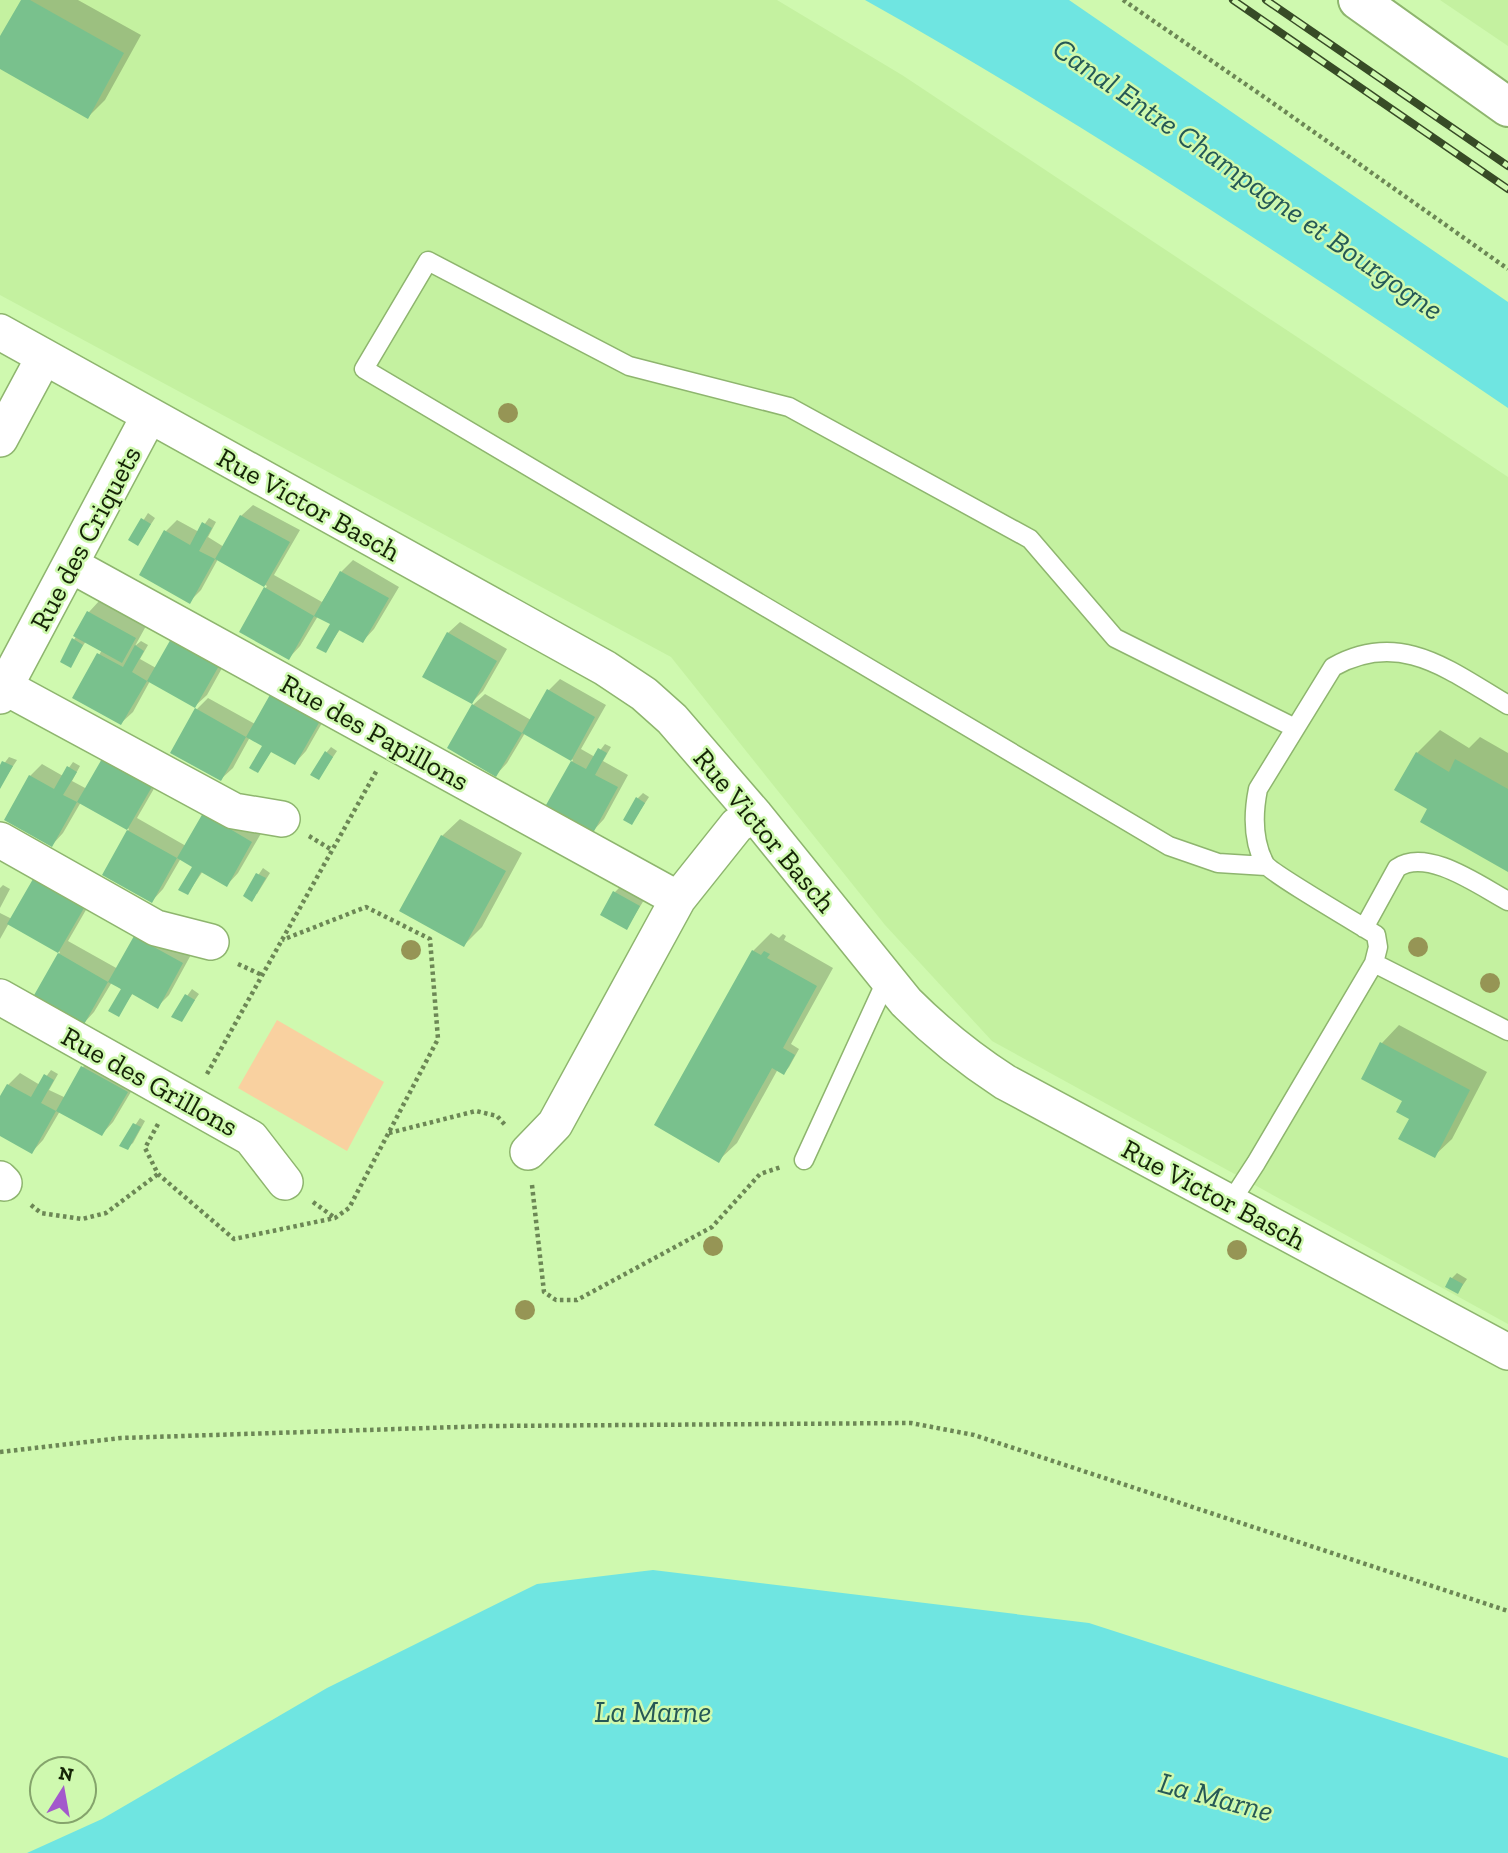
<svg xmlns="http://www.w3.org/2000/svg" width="1508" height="1853" font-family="'Zilla Slab',serif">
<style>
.built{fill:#c4f1a0}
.green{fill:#f9d1a0}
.water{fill:#6fe5e1}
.shadow{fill:#0003}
.building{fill:#79c18d}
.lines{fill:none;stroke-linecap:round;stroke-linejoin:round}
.service-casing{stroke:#8eb56e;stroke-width:21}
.minor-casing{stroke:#8eb56e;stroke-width:38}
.tertiary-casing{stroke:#8eb56e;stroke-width:42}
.path{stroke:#6c8755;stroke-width:4.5;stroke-dasharray:3.5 3.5;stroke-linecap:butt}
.service{stroke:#fff;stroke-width:18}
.minor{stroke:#fff;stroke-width:35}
.tertiary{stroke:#fff;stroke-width:38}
.rail-casing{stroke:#374b26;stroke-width:8}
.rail{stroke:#cff9af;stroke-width:5;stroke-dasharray:16;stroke-linecap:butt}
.tree{fill:#969555}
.labels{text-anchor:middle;stroke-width:5;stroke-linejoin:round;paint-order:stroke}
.street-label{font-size:28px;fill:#152407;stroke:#cff9af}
.water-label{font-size:30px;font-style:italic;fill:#255856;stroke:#cff9af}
</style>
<rect width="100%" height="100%" fill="#cff9af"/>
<path class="built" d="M0,0H777L902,75L1508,477V1324L992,1041L885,925L671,657L0,295Z
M1441,0H1508V46L1440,0Z"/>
<path class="green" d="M277,1020L384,1082L347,1151L238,1088Z"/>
<path class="water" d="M865,0H1069L1508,302V408C1298,265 1086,124 865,0Z
M653,1570L1089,1623L1508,1758V1853H27L102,1819L327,1688L537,1584Z"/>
<path class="shadow" d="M23,0H78L141,35L105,100L88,117L0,67V40Z
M253,505L300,530L274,575L322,602L341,572L353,560L399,587L374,629L363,641L341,628L326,650L333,624L318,616L300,646L289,658L241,631L267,586L218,559L201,590L189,602L166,531L177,520L199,532L209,518L216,522L208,537L224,547L241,516Z
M148,513L155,518L138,544L131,540Z
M100,600L146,626L135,646L141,641L148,645L140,659L156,668L231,652L207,695L195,706L150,681L133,712L121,723L74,697L102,650L86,641L70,666L74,640L89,612Z
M460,622L507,649L483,691L472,702L448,633Z
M560,679L606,705L581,749L595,757L605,744L611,747L603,761L628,775L604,819L593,831L548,804L573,760L525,733L507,763L496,775L473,705L485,694L531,720L549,690Z
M208,698L255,724L330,709L306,751L295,763L272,750L258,771L265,746L250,737L233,768L221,779L197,709Z
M1440,730L1469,748L1480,737L1508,753V870L1429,808L1417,753Z
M331,747L337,751L319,778L326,753Z
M9,757L17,760L0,786V769Z
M73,762L80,766L72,781L87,789L163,773L137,818L186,846L204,814L263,830L238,873L227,885L203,871L188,893L195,867L181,858L163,889L152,901L104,874L129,829L81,802L63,833L52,845L30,776L42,764L63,776Z
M643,793L649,797L632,823L638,798Z
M460,819L522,853L482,927L464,945L442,836Z
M263,868L270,873L257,894L245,895Z
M46,869L94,896L68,941L118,969L135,937L147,926L193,951L169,995L157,1007L133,993L118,1015L122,990L112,982L94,1012L83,1024L35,997L60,952L9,923L0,939V913L12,919L34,881Z
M3,885L10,889L0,908V888Z
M620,887L644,900L627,928L615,892Z
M771,933L779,938L783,934L786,936L784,940L833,968L791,1044L799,1049L789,1067L784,1073L778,1069L737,1143L719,1160L656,1124L753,951Z
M192,989L199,994L181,1020L173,1016Z
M1399,1025L1487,1072L1452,1139L1434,1156L1415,1112L1404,1100L1363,1078L1382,1043Z
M94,1055L138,1080L113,1122L102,1134L60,1111L43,1140L32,1152L0,1135V1100L8,1085L20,1073L40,1085L51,1070L58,1074L49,1090L66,1098L83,1067Z
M140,1118L145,1121L133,1143L127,1148L122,1145Z
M1457,1273L1467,1279L1458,1292L1452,1278Z"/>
<path class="building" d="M21,0H30L124,53L88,119L0,69V36Z
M240,515L290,542L264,587L215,559Z
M141,518L151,524L138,546L128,540Z
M202,522L212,528L199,551L215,559L190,604L139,575L164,530L190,545Z
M340,571L389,598L363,643L339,630L326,653L316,648L330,624L314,616Z
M264,587L314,616L289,660L239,632Z
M87,611L136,638L122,663L73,636Z
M447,632L497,661L472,704L422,677Z
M172,637L220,664L195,708L147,681Z
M72,638L83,645L71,668L60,662Z
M135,645L144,651L132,672L147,681L121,725L72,698L97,653L123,667Z
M547,689L595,717L571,761L522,733L496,777L447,748L472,704L522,733Z
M271,693L320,721L295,765L271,752L258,773L249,768L262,746L246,737L221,781L170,753L195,708L246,737Z
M598,748L607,753L595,775L618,787L593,833L546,805L571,761L586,769Z
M325,751L333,757L319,780L310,775Z
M1416,752L1449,772L1455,759L1508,789V872L1420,822L1427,809L1394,790Z
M103,757L153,785L127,830L177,858L203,813L252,842L227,887L201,872L188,895L178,890L192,867L177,858L152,903L102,875L127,830L77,802Z
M2,761L13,766L0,789V765Z
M67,766L77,772L63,795L77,802L52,847L4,820L29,775L54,789Z
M636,797L645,803L632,825L623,820Z
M441,835L506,871L464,947L399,911Z
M256,873L266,878L252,902L243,896Z
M33,879L84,908L58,953L7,924Z
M613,891L640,906L627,930L600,915Z
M134,936L183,963L158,1009L132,994L119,1017L108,1011L121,989L108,982Z
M752,950L761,955L764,951L770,954L767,958L817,986L783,1048L795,1055L784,1075L772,1068L719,1163L654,1125Z
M58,953L108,982L83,1026L33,997Z
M185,994L195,1000L182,1022L171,1017Z
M1380,1042L1470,1090L1435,1158L1398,1139L1409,1119L1396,1112L1402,1101L1361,1079Z
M81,1066L128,1092L102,1136L56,1111Z
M44,1074L54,1080L41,1103L56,1111L32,1154L0,1136V1096L7,1084L31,1097Z
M133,1123L141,1127L128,1150L119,1146Z
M1450,1277L1463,1284L1458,1294L1445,1287Z"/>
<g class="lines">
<defs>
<path id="service" d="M1266,866L1218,863L1169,846L364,369L428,261L629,366L789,407L1030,539L1115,638L1295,728
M1364,928L1397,868C1427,847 1480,886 1508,901
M1374,963L1508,1031
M804,1160L887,979
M1230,1203L1256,1163L1374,963L1378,947L1376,935C1360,925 1271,873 1265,864C1252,840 1253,814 1258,789L1333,667C1401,629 1450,671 1508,705"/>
<path id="minor" d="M0,332L605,668L644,694L672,719L755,815L906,1002C937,1033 968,1058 1005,1082L1508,1352
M0,439L44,357
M71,565L678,899
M5,687L234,811L282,819
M0,696L149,416
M0,840L156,928L211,942
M0,997L251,1138L285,1182
M528,1152L555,1124L678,899L737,825L755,815
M0,1179L4,1183"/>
<path id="tertiary" d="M1358,0L1508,107"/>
</defs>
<use href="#service" class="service-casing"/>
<use href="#minor" class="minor-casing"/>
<use href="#tertiary" class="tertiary-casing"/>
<path class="path" d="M1123,0L1270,101L1508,269
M309,836L332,850
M238,964L262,975
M207,1074L377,770
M158,1124L145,1148L158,1174L234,1239L335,1218L349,1208L438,1039L430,939L366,907L282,940
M389,1133L476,1111L497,1116L506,1126
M532,1185L544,1292L556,1300H577L712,1227L760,1174L781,1167
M313,1202L335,1218
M31,1205L41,1213L82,1219L106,1213L158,1174
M0,1452L121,1438L489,1426L911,1423L974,1435L1508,1611"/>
<use href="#service" class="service"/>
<use href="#minor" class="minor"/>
<use href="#tertiary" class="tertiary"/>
<defs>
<path id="rail" d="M1233,0L1508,189
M1266,0L1508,166"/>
</defs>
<use href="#rail" class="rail-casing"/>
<use href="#rail" class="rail"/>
</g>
<g class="tree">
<circle cx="508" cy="413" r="10"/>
<circle cx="1418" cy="947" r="10"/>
<circle cx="411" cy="950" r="10"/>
<circle cx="1490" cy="983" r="10"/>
<circle cx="713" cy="1246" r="10"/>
<circle cx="1237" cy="1250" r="10"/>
<circle cx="525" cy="1310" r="10"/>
</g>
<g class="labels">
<g class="street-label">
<text transform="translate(309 504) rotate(29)" y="10">Rue Victor Basch</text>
<text transform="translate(85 538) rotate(-62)" y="10">Rue des Criquets</text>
<text transform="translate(375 732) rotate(29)" y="10">Rue des Papillons</text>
<text transform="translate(765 830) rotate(50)" y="10">Rue Victor Basch</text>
<text transform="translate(150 1081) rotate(29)" y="10">Rue des Grillons</text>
<text transform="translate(1214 1194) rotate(28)" y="10">Rue Victor Basch</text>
</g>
<g class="water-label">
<text transform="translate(1248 179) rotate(35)" y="10">Canal Entre Champagne et Bourgogne</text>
<text x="653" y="1722">La Marne</text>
<text transform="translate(1216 1797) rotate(15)" y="10">La Marne</text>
</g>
</g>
<g transform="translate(63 1790) rotate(11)"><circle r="33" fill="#cff9af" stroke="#85a46c" stroke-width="2"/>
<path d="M0-5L12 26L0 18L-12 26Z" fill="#a359cc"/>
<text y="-10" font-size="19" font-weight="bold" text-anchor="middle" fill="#152407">N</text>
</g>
</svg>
